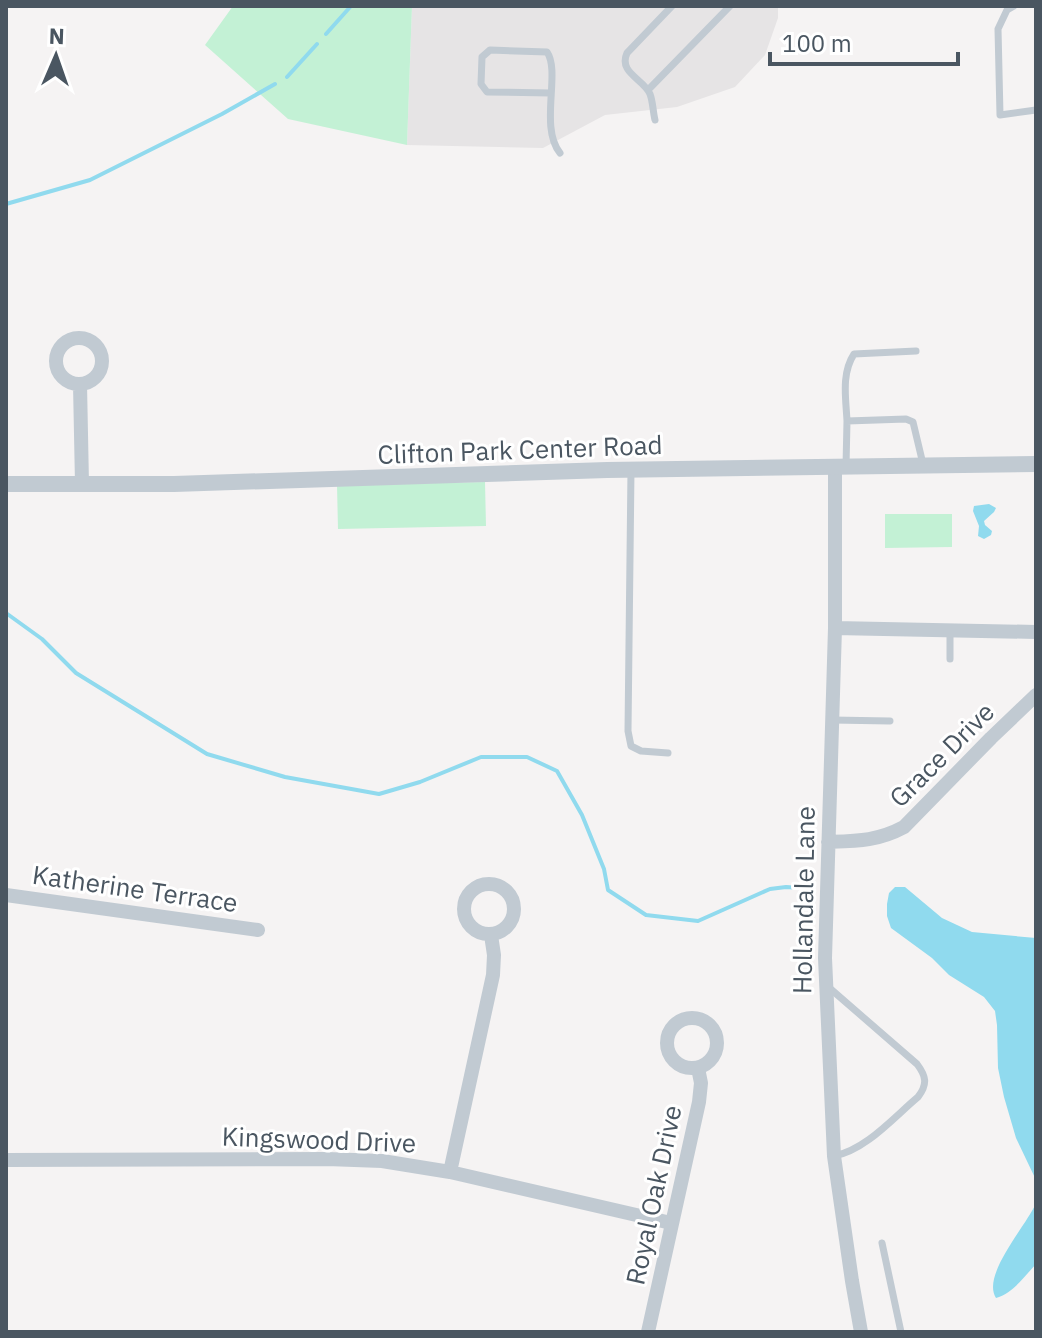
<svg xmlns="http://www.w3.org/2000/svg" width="1042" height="1338" font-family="'IBM Plex Sans',sans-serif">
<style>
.education{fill:#e6e4e5}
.green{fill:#c3f1d5}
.water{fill:#90daee}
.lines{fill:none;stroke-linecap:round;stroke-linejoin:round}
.stream{stroke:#90daee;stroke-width:4}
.service{stroke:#c1cad2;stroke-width:7}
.minor{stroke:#c1cad2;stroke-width:14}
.tertiary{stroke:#c1cad2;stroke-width:16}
.labels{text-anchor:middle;stroke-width:6;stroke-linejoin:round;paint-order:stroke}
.street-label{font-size:26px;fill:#4a5661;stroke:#fff}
</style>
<rect width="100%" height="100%" fill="#f5f3f3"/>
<path class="education" d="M412,6H778V18L765,55L735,87L677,107L605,115L543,148L407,145Z"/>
<path class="green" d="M233,6H412L407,145L288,119L205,45Z
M485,482L486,526L338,529L337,485Z
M885,514H952V547L885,548Z"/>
<path class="water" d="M989,504L996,508L994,512L984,521L985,525L992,531L991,535L984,539L978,536L979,526L973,511L974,506Z
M895,887H905L942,918L972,932L1036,938V1180L1016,1138L1004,1097L998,1068L997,1025L995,1011L984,997L949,975L932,958L891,928L887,916V904L889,893Z
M1036,1203V1264C1024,1277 1013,1293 996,1298C981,1275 1027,1225 1036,1203Z"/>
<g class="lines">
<path class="stream" d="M326,34L351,6
M287,77L317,44
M6,204L90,180L222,114L275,84
M6,613L42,639L76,673L207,754L285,777L379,794L420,782L481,757H527L557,771L582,815L604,869L608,890L646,915L698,921L770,889L786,887L801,888"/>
<path class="service" d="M1014,6L1007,10L998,29L1000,115L1036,110
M648,90L730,6
M551,93L487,92L481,84L482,57L490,50L547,52C561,72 539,127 560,153
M655,120C653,112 653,102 650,94C644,79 618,73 627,53L672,6
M847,421C846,399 841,374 854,354L916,351
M846,466L847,421L906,419L913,422L923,464
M631,470L628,731L631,746L641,751L668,753
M950,659V631
M832,720L890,721
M826,985L917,1064C926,1076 928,1084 918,1097C894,1117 866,1150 834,1156
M882,1243L901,1332"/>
<path class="minor" d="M56 361a23 23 0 1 1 46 0a23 23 0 1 1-46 0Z
M80,384L82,484
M835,466V628L825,958L834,1156L852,1281L861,1332
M835,628L1036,632
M828,842C857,841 878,841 904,827L991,738L1036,695
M464 909a25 25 0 1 1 50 0a25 25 0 1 1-50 0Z
M6,895L258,930
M667 1043a25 25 0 1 1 50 0a25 25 0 1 1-50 0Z
M6,1160L327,1159L382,1161L450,1172L671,1223
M450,1172L493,975L494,955L491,935
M648,1332L699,1102L701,1083L698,1068"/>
<path class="tertiary" d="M6,484H174L607,470L1036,464"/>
</g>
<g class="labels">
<g class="street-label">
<text transform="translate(520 450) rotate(-2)" y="9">Clifton Park Center Road</text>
<text transform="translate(942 755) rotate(-45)" y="9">Grace Drive</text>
<text transform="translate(135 889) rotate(8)" y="9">Katherine Terrace</text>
<text transform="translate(804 900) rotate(-89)" y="9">Hollandale Lane</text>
<text transform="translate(319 1140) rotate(2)" y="9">Kingswood Drive</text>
<text transform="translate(654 1195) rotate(-78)" y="9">Royal Oak Drive</text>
</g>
</g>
<rect width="1042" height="1338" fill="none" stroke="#4a5661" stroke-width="16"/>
<g transform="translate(56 56) rotate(2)" stroke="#ffffff" stroke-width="6" paint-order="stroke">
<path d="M0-6L14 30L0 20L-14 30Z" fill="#4a5661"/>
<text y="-12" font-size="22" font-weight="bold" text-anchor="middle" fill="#4a5661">N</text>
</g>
<path d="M770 52v12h188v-12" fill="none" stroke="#4a5661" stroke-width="4"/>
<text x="782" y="52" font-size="24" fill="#4a5661" stroke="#ffffff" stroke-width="6" paint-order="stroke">100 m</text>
</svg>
